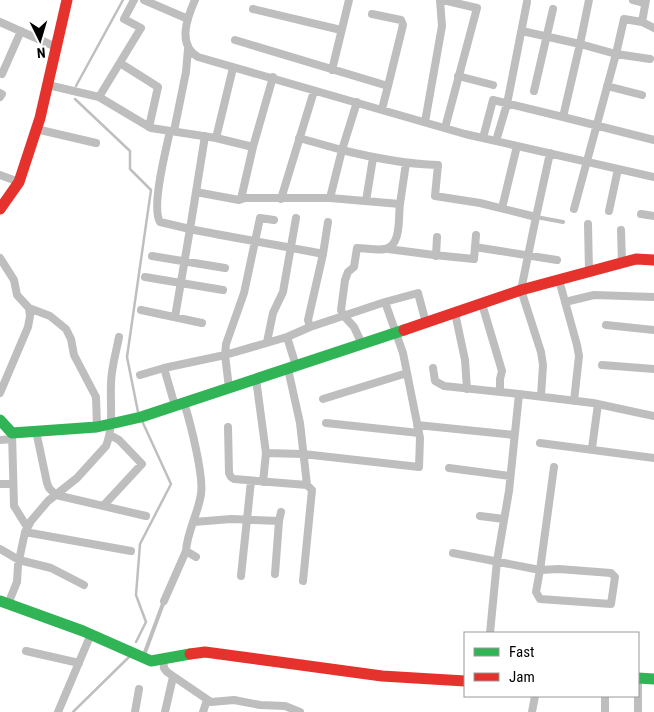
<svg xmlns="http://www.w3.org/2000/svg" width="654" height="712" font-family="'Roboto Condensed',sans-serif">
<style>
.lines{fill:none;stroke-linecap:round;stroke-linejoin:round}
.stream{stroke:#bfbfbf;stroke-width:2.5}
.lane{stroke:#bebebe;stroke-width:4}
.street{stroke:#bebebe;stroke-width:8}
.fast{stroke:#30b455;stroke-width:11}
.jam{stroke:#e5322d;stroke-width:11}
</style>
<rect width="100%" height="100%" fill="#fff"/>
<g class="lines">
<path class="stream" d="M76,86L123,0
M75,99L130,151V169L151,190L127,357L138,412
M136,642L146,622L136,595L140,544L171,484L143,423
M73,712L129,657"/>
<path class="lane" d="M536,217L563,222
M144,655L164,601"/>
<path class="street" d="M144,0L188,19
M195,0C187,18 177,45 198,57L465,134L654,177
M443,0L477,8L445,128
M589,0L580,44L616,54L624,19L642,22
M633,0L645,3
M646,0L642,22L654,28
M253,9L341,30
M372,14L401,20L403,25L388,86
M0,22L56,47
M235,40L388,86L382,109
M120,63L158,87L149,127
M332,70L349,0
M2,74L21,31
M458,76L493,85
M48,85L99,97L151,128L216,138L253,147
M607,86L642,95
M534,91L553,9
M0,93L2,94L0,97
M99,97L141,28L124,19L134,0
M357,102L342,150C374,158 405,164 438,165L435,196L480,203L536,217L550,153
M563,117L654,140
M425,122L442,26L440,0
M36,129L96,143
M170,131C166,150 151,207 160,222L190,229L196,192
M174,131L186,72L188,49
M205,136L196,192L239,200L245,198H330L342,150L299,138
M216,138L233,68
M483,138L493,100L563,117L580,44L522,31
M496,141L507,104L527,2
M0,175L19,182
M330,198L400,204L406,163
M241,199L253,147L273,77
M281,199L314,91
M366,201L373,158
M502,208L517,146
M574,209L616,54L650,59
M609,211L618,169
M641,214L654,216
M536,217L521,290L541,352L543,365L541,396
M588,224L589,271
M621,230L622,263
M475,247L557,260
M388,249L434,255L474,259L476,235
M323,254L328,222
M152,256L225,268
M436,256L437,237
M0,258L14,280L17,295L29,308L30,316L28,327L0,393
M145,277L223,290
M559,280L577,345L579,356L574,401
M565,302L594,295L654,297
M482,304L502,371L500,379V392
M29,308L50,316L66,329L71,339L74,355L96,397L97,427
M141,310L202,323
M455,313L465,360L467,389
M175,317L190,229C234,238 279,245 323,254L308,320L310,327L287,337L296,366
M606,325L654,330
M310,327L385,302
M267,342L273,313L283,292L296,218
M362,344L354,327L344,316L341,310L345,280L348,272L354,267L357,248C366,248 377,251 385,249C402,246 398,216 400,204
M602,365L654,369
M164,368L225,355L287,337
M433,368L435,381L444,386L519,394
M288,369L300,423L307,485
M140,375L164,368L175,406
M256,379L266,453L303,454L419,467L420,438L403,353L385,302L418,293L426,323
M229,388L225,355L226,344L244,293L260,218L274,220
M323,399L407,373
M184,403C190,421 204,476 201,494C198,514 187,532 186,551L196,557
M326,423L419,433
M417,425L514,435
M228,427L229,473L231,477L234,479L307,485L312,490L303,581
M36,431L47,483L49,488L56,495L146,516
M12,433L14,506L27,527
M0,440L12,439
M540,443L654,458
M592,448L598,404
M449,468L510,476
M263,482L266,453
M0,484H13
M103,506L142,464L119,440L110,435
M480,516L504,519
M194,522L231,519L279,521L281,512
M25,532L131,551
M0,549L19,560L51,568L84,585
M453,553L540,570L536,592L540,599L611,604L615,577L611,573L559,569L540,570L554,467
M275,574L279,521
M241,576L251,481
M164,601L186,551
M8,604L17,582L18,565L25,532L31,521L48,501L77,478L106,446C114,426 110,405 111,384C111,369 116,353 119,337
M490,633L497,561L509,491L519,394L593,403L654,416
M26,651L79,663
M163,658L164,668L167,672L211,702L234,700L260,705L285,706L300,712
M58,712L91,634
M135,712L139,689
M165,712L173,677
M203,712L207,700
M532,712L535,696
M605,712V696
M638,712V678"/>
<path class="fast" d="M0,420L12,433L97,427L141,417L404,330
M0,601L83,631L151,661L190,654
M638,678L654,679"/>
<path class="jam" d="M0,209L19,182L40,118L67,0
M404,330L521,290L636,259L654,260
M190,654L205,652L382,676L465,681"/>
</g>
<rect x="464" y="632" width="175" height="65" fill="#ffffff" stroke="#999999"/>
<rect x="474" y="648" width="25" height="8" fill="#30b455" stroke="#999999"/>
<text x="509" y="657" font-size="15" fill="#000000">Fast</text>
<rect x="474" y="673" width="25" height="8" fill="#e5322d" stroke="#999999"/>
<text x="509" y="682" font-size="15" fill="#000000">Jam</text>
<g transform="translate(40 40) rotate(175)" stroke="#ffffff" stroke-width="4" paint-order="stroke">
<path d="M0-4L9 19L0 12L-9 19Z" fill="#000000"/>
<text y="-8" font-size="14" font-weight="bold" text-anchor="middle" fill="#000000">N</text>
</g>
</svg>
